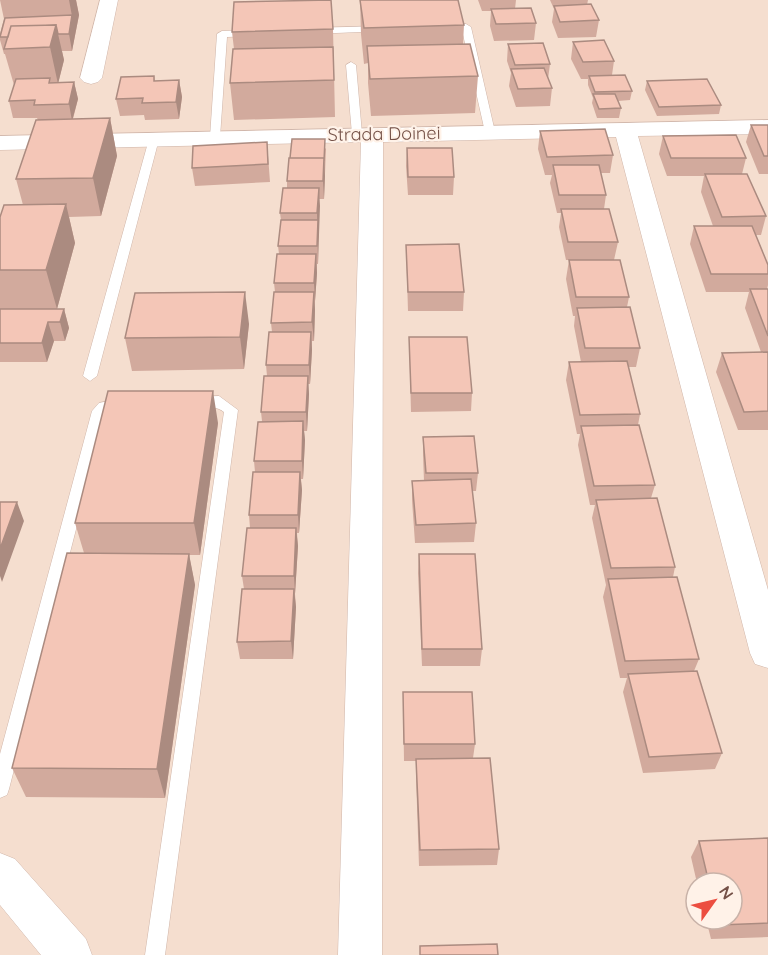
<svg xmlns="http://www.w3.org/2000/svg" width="768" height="955" font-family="Quicksand,sans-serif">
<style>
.residential{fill:#f5decf;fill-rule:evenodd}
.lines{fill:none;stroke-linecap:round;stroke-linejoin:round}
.service-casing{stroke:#d0b6aa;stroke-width:1}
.minor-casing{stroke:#d0b6aa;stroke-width:1}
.service{fill:#fff;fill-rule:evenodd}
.minor{fill:#fff;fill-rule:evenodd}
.wall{fill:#d2aa9d}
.shaded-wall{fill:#ab8b80}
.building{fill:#f4c6b7;stroke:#ab8b80;stroke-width:1.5}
.labels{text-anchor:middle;stroke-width:4.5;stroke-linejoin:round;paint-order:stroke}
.far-street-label{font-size:18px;fill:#755147;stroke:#fff2e8}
</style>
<rect width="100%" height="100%" fill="#fdeee1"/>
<path class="residential" d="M0,0H768V955H0ZM696,883H732V919H696Z"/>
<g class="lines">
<defs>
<path id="service" d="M466,24L471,27L495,132L490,135L485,132L462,30L444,31L439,28L444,25Z
M381,26L386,29L384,31L312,34L307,31L312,28Z
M222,31L252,30L257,33L252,36L227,37L220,137L215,140L210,137L217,34Z
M351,62L356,65L362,134L357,137L352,134L346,65Z
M154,136L159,139L97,376L90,381L83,376L149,139Z
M219,396L238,410L165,955H145L224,412C211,402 198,412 189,402L196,397Z
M124,398L131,403L129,406L108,410L106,413L9,789L7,795L0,798V754L92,411L99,403Z"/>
<path id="minor" d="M100,0H118L102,78L98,82L91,84L84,82L80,78Z
M768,120V134L638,136L768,590V668L755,664L750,653L616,137L383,142L382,955H338L361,142L0,150V136Z
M0,853L15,859L86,939L92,955H41L0,905Z"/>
</defs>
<use href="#service" class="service-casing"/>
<use href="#minor" class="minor-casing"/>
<use href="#service" class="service"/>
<use href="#minor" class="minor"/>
</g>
<path class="wall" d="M0,0H76L79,15L72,51H62L64,60L58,83L74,82L78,99L73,119L110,118L117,156L101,216L69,217L75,243L57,309H64L69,328L65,341H54L47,362H0V217L23,205L16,179L38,120L37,118H13L9,101L14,85L5,54H4L0,40V34L4,19Z
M360,0L464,25L463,44L478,76L475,113L371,116L368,83V63L364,64L361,34Z
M478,0H516L515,9L536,23L534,40L494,41L490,26L491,11H482Z
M550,0H588L587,5L599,20L596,37L558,38L552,22L554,9Z
M333,29L335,117L234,120L230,83L234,49L232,32Z
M573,42L614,61L612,75L632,91L630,100L618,101L621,108L619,118H597L592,103L593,98L588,85V79H581L571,59Z
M508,44L550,64L548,79L552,88L550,106L516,107L509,86L511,73L507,61Z
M154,76L155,81L179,80L182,97L179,119L145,120L144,115L120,116L116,99Z
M647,81L721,105L719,114L657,116L645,90Z
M751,125H768V174H759L746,142Z
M540,131L613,155L610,173H601L606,195L604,209L618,242L614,260L629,297L627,307L640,348L636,367H628L640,414L638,425L655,485L651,498L675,567L673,577L699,659L694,671L722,753L715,769L643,773L623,692L627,678H620L603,597L606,585L592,518L595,505H590L578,445L580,434H577L566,380L569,362H581L574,326L575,316H573L566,279L569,260H566L559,227L561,213H557L550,183L552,175H545L538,149Z
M663,136L746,158L742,174L766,216L761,235H756L768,265V285L767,289H768V430H738L716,372L722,353L761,352L745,308L749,292H706L690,244L694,226H713L701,192L704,176H667L659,154Z
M267,142L270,182L195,186L192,168Z
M326,148L324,199H319L318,264H317V273L315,301V310L314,341H312V350L310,384H308L309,394L307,431H304L305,440L303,479H301L302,490L299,533H297L298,546L295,594L296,607L293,659H240L237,642L244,589L242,576L250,528L249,515L255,472L254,461L262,421L261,412L267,376L266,365L272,332L271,323L275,292L274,283L279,254L278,246L281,220L280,213L287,188V181Z
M407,148L454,177L453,195H408L406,166Z
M406,245L464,292L463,311H408Z
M249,324L244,369L132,371L125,338Z
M409,337L472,393L471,411L411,412Z
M218,423L200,555H189L195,585L165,798L26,797L12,768L84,553L75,523Z
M423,437L478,473L476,491H472L476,523L474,542L415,543L412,500V481H424L423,455Z
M419,554L482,649L480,666H422L418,573Z
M403,692L475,744L473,758L499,849L497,865L419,866L416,776V761H404Z
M768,838V937L711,939L706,919H732V883H697L691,857L699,841Z"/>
<path class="shaded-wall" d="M69,0H76L79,15L72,51L69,34L72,16Z
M56,25L64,60L58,84L50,47Z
M179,80L182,97L179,119L176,102Z
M74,82L78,99L72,121L69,104Z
M110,118L117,156L101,216L93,178Z
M324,158L325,176L324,199L323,181Z
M319,188L320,206L318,264L317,213Z
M66,204L75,243L57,309L46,270Z
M316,254L317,273L315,301L314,283Z
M245,292L249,324L244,369L240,337Z
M314,292L315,310L314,341L312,322Z
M64,309L69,328L65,341L60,322Z
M48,322L54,341L47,362L42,343Z
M311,332L312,350L310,384L309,365Z
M308,376L309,394L307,431L306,412Z
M213,391L218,423L200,555L194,523Z
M303,421L305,440L303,479L302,461Z
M300,472L302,490L299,533L298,515Z
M17,502L24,521L2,582L0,576V549Z
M296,528L298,546L295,594L294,576Z
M189,554L195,585L165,798L157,769Z
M294,589L296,607L293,659L291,641Z"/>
<path class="building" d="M331,0L333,29L232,32L234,2Z
M360,0H458L464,25L364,28Z
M591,4L599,20L560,22L554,6Z
M531,8L536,23L496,24L491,9Z
M72,15L69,34H58L56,25L11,26L8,37H0L5,18Z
M56,25L50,47L4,49L11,26Z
M604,40L614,61L583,62L573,42Z
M543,43L550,64L515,65L508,44Z
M470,44L478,76L370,79L367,46Z
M333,47L334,80L230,83L233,49Z
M544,68L552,88L518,89L511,69Z
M625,75L632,91L595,92L589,76Z
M154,76V81L179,80L176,102L142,103L143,98L116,99L121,77Z
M50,78L49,83L74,82L69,104L34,105L35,100L9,101L16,79Z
M707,79L721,105L659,107L647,81Z
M593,94H615L621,108L599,109Z
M110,118L93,178L16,179L36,120Z
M751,125H768V156H764Z
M605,129L613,155L547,157L540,131Z
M736,135L746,158H671L663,136Z
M292,139H325L324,161V158H290Z
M267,142L268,164L192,168L193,146Z
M407,148H452L454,177H408Z
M289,158H324L323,181H287Z
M553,165H599L606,195H559Z
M705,174H747L766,216L722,217Z
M283,188H319L317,213H280Z
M66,204L46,270H0V217L4,205Z
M561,209H609L618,242H568Z
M281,220H318L317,246H278Z
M694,226H752L768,265V274H711Z
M459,244L464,292H408L406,245Z
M277,254H316L314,283H274Z
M569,260H620L629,297H576Z
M750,289H768V336Z
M245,292L240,337L125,338L135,293Z
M274,292H314L312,322L271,323Z
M630,307L640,348H585L577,308Z
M0,309H64L60,322H48L42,343H0Z
M269,332H311L309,365H266Z
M409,337H467L472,393H411Z
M768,352V411L744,412L722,353Z
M627,361L640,414L580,415L569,362Z
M264,376H308L306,412H261Z
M108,391H213L194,523H75Z
M303,421L302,461H254L258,422Z
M639,425L655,485L594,486L581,426Z
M474,436L478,473H426L423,437Z
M253,472H300L298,515H249Z
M471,479L476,523L416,525L412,481Z
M657,498L675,567L611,568L596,500Z
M0,502H17L0,549Z
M247,528H296L294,576H242Z
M67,553L189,554L157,769L12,768Z
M419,554H475L482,649H422Z
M677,577L699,659L625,661L608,579Z
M242,589H294L291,641L237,642Z
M697,671L722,753L649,757L628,674Z
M403,692H472L475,744H404Z
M490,758L499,849L420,850L416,759Z
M768,838V923L719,925L717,919H732V883H709L699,841Z
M497,944L498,955H420V946Z"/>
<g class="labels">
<g class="far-street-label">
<text transform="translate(384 134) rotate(-1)" y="6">Strada Doinei</text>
</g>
</g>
<g transform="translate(714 901) rotate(56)"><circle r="28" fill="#fff2e8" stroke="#c8b2a8" stroke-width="1.5"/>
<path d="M0-4.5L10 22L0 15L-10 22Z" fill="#ec4e40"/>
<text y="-9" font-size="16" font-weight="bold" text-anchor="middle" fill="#755147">N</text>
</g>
</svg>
